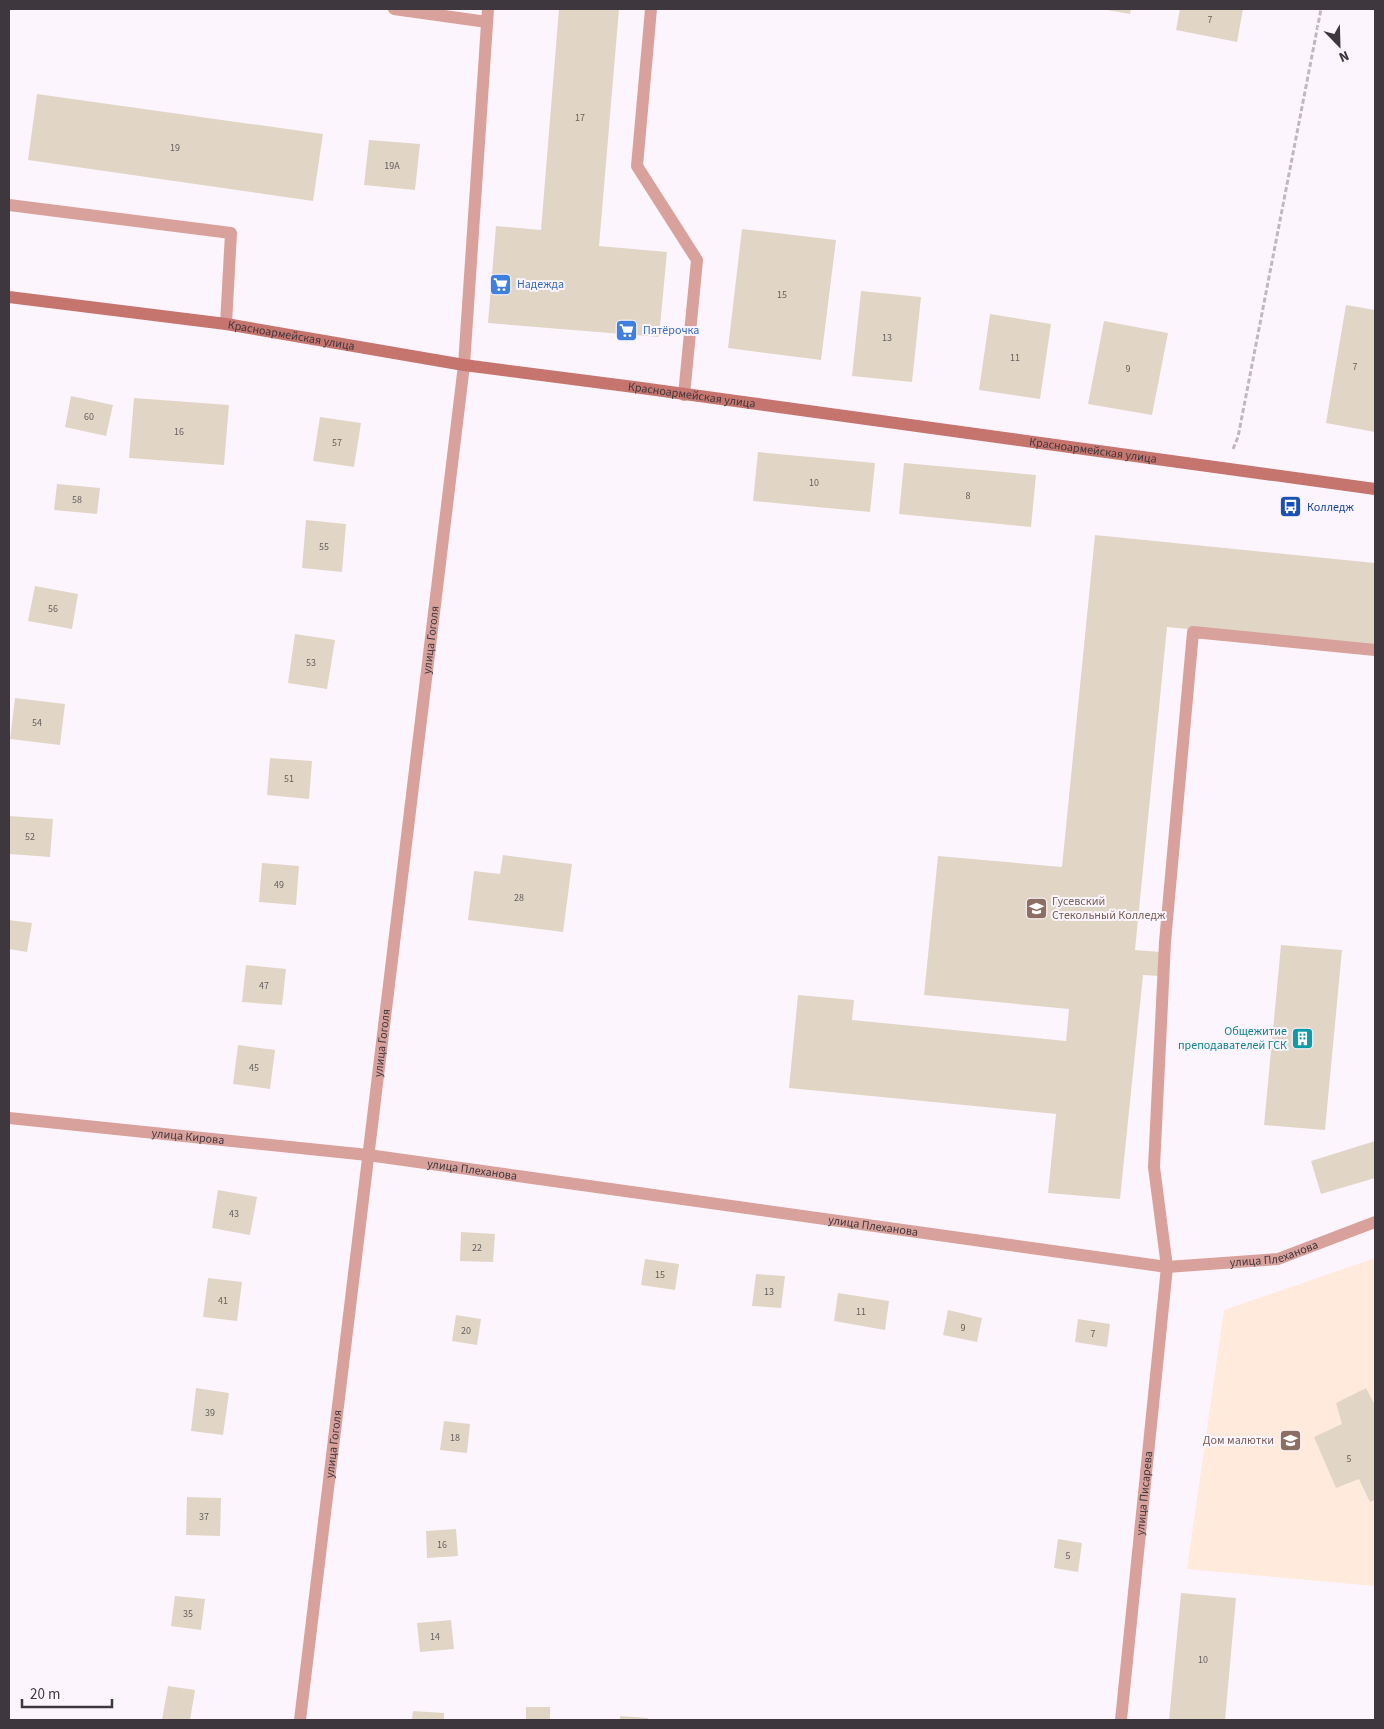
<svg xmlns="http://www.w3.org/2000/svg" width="1384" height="1729" font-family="'Source Sans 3',sans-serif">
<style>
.education{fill:#ffeadb}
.building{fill:#e1d6c6}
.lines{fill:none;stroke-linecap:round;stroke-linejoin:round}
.path{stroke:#c0b8c0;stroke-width:3;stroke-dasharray:5 2.5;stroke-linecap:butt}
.lane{stroke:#d9a19b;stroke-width:12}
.street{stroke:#d9a19b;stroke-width:12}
.secondary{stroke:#c6756e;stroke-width:12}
.labels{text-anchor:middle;stroke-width:4;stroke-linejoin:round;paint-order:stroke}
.number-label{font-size:10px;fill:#676060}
.shop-label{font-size:12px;fill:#366cbe;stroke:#fdf5fe;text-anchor:start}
.street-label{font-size:12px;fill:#3e383e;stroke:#fdf5fe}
.transit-label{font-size:12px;fill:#164399;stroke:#fdf5fe;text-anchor:start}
.education-label{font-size:12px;fill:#785e54;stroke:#fdf5fe;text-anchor:start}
.culture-label{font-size:12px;fill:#0d838f;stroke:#fdf5fe;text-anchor:end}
</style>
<rect width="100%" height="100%" fill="#fdf5fe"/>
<path class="education" d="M1375,1258V1586L1187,1569L1224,1310Z"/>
<path class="building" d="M559,9H619L599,246L667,252L659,337L488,323L496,226L541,230Z
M1102,9H1131L1130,14Z
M1180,9H1243L1237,42L1176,30Z
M37,94L323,134L313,201L28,160Z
M369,140L420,144L415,190L364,185Z
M742,229L836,240L821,360L728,348Z
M861,291L921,297L912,382L852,376Z
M1346,305L1375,310V432L1326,423Z
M990,314L1051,324L1040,399L979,390Z
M1104,321L1168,333L1152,415L1088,404Z
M71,396L113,405L106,436L65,427Z
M134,398L229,405L224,465L129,458Z
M320,417L361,423L354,467L313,461Z
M758,452L875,463L870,512L753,501Z
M904,463L1036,475L1031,527L899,514Z
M57,484L100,488L97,514L54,510Z
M306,520L346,524L342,572L302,568Z
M1095,535L1375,563V647L1167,627L1135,950L1161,952L1159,976L1143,975L1120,1199L1048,1193L1056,1114L789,1088L798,995L854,1000L852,1020L1066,1041L1069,1009L924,995L938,856L1062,867Z
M35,586L78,594L72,629L28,621Z
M295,634L335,640L327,689L288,683Z
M15,698L65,704L60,745L10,739Z
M270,758L312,761L309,799L267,795Z
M9,816L53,819L50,857L9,854Z
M503,855L572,864L563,932L468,920L474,871L500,874Z
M262,863L299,866L296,905L259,902Z
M9,920L32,923L27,952L9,949Z
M1281,945L1342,950L1325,1130L1264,1125Z
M246,965L286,969L282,1005L242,1002Z
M238,1045L275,1050L270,1089L233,1084Z
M1375,1141V1178L1321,1194L1311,1161Z
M218,1190L257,1197L250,1235L212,1228Z
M461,1232L495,1234L493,1262L460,1261Z
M645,1259L679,1264L675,1290L641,1285Z
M756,1274L785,1276L781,1308L752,1306Z
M208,1278L242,1282L237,1321L203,1317Z
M838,1293L889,1301L885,1330L834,1321Z
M948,1310L982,1318L977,1342L943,1335Z
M456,1315L481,1319L477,1345L452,1341Z
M1078,1319L1110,1324L1107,1347L1075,1342Z
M196,1388L229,1393L223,1435L191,1431Z
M1366,1388L1375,1405V1500L1370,1502L1359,1479L1336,1488L1314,1437L1342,1424L1336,1403Z
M444,1421L470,1424L467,1453L440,1450Z
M187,1497L221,1498L220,1536L186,1535Z
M456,1529L458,1556L427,1558L426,1531Z
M1058,1539L1082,1543L1078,1572L1054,1568Z
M1181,1593L1236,1598L1225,1720H1169Z
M175,1596L205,1599L201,1630L171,1626Z
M451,1620L454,1649L420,1652L417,1623Z
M168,1686L195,1690L190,1720H162Z
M526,1707H550V1720H526Z
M413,1711L444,1713V1720H412Z
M620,1716L648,1718V1720H620Z"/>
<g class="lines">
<path class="path" d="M1233,449L1238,437L1321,9"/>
<path class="lane" d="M394,9L487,22
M651,9L637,166L697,260L684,395
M9,205L231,233L226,324
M464,365L488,9
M1167,1267L1154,1167L1165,942L1193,632L1375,650"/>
<g class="street">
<path id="s1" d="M9,1118L368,1155L1167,1267L1278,1259L1375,1222"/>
<path id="s2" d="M300,1720L464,365"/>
<path id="s3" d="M1121,1720L1167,1267"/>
</g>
<path class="secondary" id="s4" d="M9,297L226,324L464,365L634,387L1375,489"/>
</g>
<defs>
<symbol id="supermarket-square" viewBox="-11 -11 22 22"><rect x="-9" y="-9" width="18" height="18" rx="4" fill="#3f7fe0" stroke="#fdf5fe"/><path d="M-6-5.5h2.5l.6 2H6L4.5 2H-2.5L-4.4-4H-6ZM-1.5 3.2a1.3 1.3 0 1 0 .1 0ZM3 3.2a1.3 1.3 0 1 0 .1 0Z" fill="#fff"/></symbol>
<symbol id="bus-square" viewBox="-11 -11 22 22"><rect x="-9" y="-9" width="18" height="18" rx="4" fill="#1a4fb4" stroke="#fdf5fe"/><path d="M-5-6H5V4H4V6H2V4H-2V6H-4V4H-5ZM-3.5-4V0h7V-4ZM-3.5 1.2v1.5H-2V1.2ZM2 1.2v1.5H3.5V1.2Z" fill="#fff"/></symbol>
<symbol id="university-square" viewBox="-11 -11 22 22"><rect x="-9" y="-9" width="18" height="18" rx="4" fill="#8d6e63" stroke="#fdf5fe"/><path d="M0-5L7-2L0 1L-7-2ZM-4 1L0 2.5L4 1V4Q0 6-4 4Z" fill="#fff"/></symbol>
<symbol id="building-square" viewBox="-11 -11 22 22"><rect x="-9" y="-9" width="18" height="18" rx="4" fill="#0f9aa8" stroke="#fdf5fe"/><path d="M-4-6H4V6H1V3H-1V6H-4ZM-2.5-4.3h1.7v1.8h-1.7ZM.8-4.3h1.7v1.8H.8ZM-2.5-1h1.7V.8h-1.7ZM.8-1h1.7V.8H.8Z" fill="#fff"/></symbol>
<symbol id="school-square" viewBox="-11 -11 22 22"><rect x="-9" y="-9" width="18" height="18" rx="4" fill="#8d6e63" stroke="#fdf5fe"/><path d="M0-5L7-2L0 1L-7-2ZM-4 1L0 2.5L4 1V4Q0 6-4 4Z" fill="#fff"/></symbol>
</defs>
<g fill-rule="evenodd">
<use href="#supermarket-square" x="488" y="272" width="25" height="25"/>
<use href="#supermarket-square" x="614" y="318" width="25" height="25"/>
<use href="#bus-square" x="1278" y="494" width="25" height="25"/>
<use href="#university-square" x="1024" y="896" width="25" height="25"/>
<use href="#building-square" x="1290" y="1026" width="25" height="25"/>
<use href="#school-square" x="1278" y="1428" width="25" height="25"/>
</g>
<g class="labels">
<g class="number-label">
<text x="1210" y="23">7</text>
<text x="580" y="121">17</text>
<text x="175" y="151">19</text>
<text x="392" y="169">19А</text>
<text x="782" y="298">15</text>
<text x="887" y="341">13</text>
<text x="1015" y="361">11</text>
<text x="1355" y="370">7</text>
<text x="1128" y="372">9</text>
<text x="89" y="420">60</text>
<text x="179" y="435">16</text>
<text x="337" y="446">57</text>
<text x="814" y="486">10</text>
<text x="968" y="499">8</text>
<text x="77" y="503">58</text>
<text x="324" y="550">55</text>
<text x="53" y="612">56</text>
<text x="311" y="666">53</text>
<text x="37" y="726">54</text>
<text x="289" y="782">51</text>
<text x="30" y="840">52</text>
<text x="279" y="888">49</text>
<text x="519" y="901">28</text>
<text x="264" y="989">47</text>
<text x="254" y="1071">45</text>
<text x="234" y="1217">43</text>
<text x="477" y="1251">22</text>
<text x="660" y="1278">15</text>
<text x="769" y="1295">13</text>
<text x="223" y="1304">41</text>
<text x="861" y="1315">11</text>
<text x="963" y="1331">9</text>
<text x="466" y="1334">20</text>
<text x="1093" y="1337">7</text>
<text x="210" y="1416">39</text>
<text x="455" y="1441">18</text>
<text x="1349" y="1462">5</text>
<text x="204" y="1520">37</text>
<text x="442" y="1548">16</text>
<text x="1068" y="1559">5</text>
<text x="188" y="1617">35</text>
<text x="435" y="1640">14</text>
<text x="1203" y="1663">10</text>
</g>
<g class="shop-label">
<text x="517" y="288">Надежда</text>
<text x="643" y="334">Пятёрочка</text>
</g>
<g class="street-label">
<text dy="4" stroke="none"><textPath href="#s4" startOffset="285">Красноармейская улица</textPath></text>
<text dy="4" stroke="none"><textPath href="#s4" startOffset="690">Красноармейская улица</textPath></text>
<text dy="4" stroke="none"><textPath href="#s4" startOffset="1095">Красноармейская улица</textPath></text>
<text dy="4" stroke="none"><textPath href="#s2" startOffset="1088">улица Гоголя</textPath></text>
<text dy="4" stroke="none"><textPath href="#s2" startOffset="682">улица Гоголя</textPath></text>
<text dy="4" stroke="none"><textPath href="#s1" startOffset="180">улица Кирова</textPath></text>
<text dy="4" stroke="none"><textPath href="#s1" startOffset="466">улица Плеханова</textPath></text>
<text dy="4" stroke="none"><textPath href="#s1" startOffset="871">улица Плеханова</textPath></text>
<text dy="4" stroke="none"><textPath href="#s1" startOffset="1276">улица Плеханова</textPath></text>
<text dy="4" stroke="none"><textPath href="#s2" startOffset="278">улица Гоголя</textPath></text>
<text dy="4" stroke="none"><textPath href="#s3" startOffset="228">улица Писарева</textPath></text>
</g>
<g class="transit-label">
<text x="1307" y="511">Колледж</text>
</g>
<g class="education-label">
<text x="1052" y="905">Гусевский<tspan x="1052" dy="14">Стекольный Колледж</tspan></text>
<text x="1274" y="1444" text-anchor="end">Дом малютки</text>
</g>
<g class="culture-label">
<text x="1287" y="1035">Общежитие<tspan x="1287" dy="14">преподавателей ГСК</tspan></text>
</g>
</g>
<rect width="1384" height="1729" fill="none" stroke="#3e383e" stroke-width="20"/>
<g transform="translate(1339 45) rotate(157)" stroke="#fdf5fe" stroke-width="4" paint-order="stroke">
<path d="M0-4L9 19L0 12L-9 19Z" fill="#3e383e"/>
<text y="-8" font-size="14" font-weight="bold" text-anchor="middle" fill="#3e383e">N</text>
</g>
<path d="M22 1699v8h90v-8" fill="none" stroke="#3e383e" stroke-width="2.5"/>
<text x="30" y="1699" font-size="15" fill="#3e383e" stroke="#fdf5fe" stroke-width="4" paint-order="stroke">20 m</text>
</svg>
